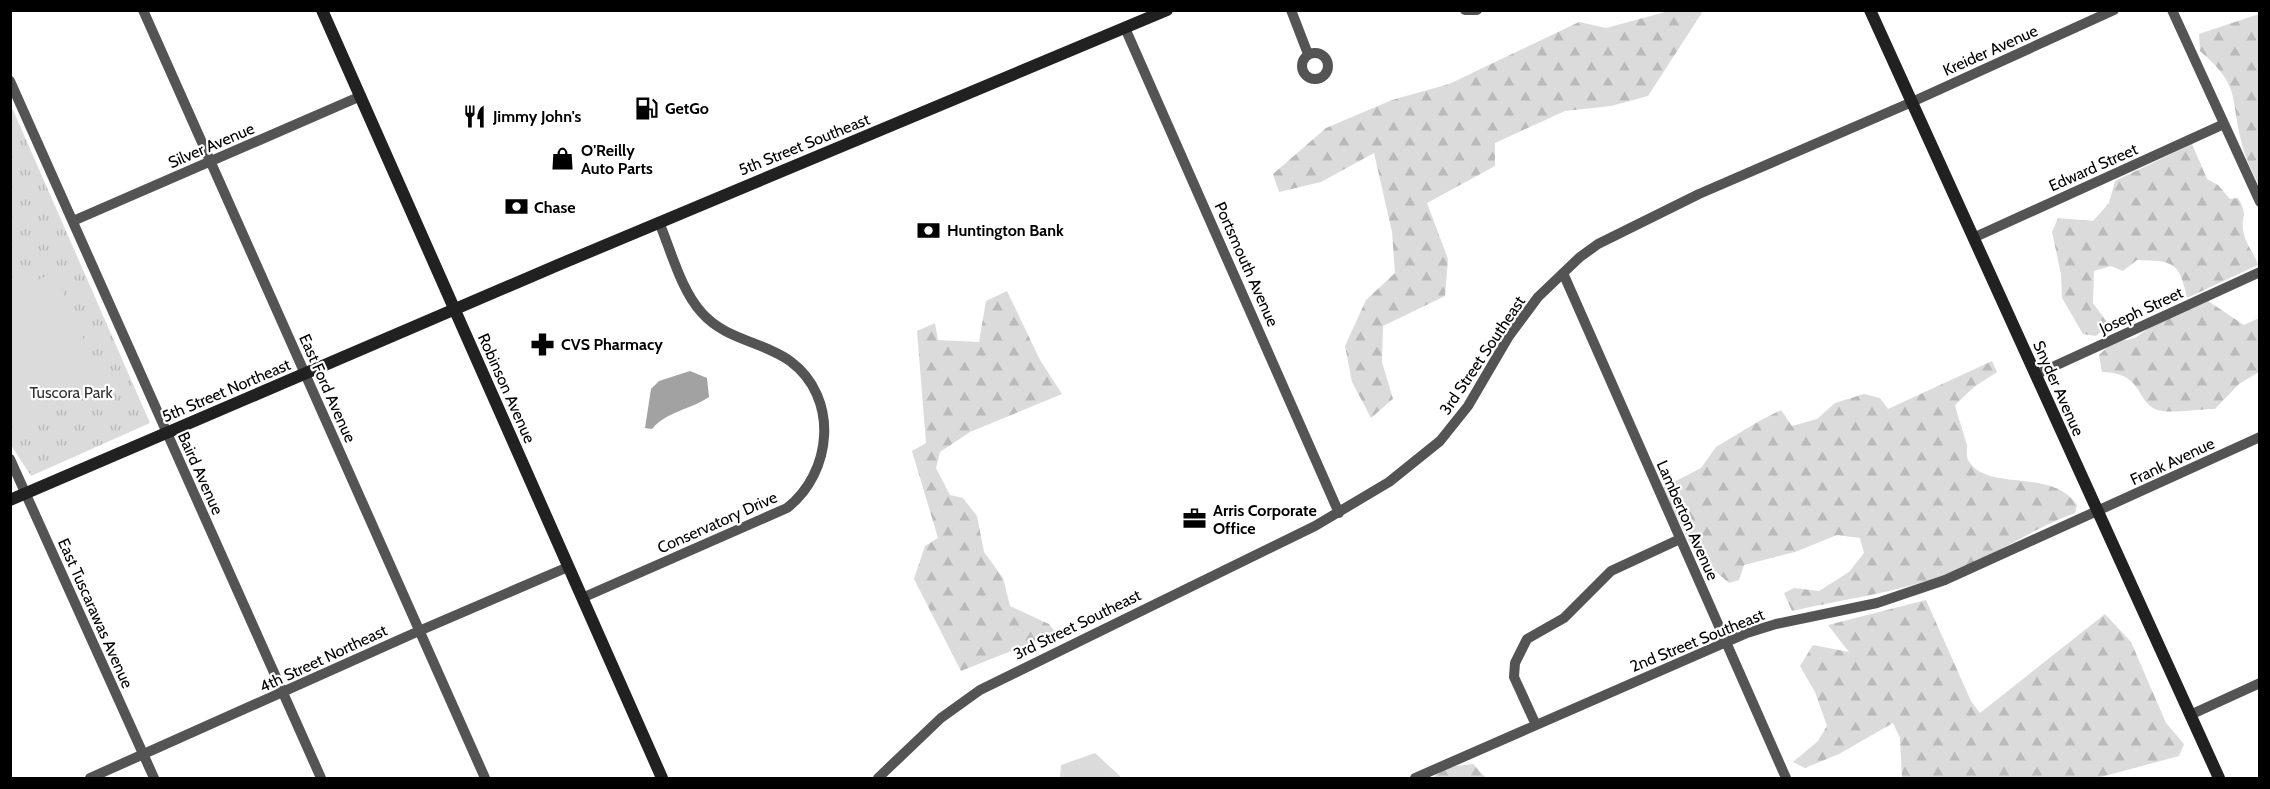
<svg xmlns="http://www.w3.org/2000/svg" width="2270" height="789" font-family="Cabin,sans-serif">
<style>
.forest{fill:url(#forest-firs)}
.park{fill:url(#park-tufts)}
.pitch{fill:#dbdbdb}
.water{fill:#a2a2a2}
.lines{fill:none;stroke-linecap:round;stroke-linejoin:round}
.minor{stroke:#545454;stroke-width:10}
.secondary{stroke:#212121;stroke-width:12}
.labels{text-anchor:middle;stroke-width:4.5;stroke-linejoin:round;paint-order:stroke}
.street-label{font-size:16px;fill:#000;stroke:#fff}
.poi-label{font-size:16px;font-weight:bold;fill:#000;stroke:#fff;text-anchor:start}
.park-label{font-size:16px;fill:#323232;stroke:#fff}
</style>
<defs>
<pattern id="forest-firs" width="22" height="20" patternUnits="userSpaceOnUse" patternTransform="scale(1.5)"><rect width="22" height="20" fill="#dbdbdb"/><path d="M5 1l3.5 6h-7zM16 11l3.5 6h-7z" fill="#bababa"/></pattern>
<pattern id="park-tufts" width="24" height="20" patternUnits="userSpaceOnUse" patternTransform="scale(1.5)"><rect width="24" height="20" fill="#dbdbdb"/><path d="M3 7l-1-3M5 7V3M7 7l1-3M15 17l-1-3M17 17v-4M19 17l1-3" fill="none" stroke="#bababa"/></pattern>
</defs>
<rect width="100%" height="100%" fill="#fff"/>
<path class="forest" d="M1669,11H1703L1648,96L1611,106L1565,111L1495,143V166L1427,203L1448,259L1445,296L1383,326L1382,362L1393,399L1371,418L1352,382L1345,346L1366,300L1395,273L1392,232L1374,153L1321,182L1279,192L1273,174L1326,128L1392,100L1449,84L1579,22L1606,28Z
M2259,14H2260L2259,187C2253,172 2244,156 2241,140C2230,93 2240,86 2200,51L2199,34Z
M2192,144L2207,179L2218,185L2230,199L2238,198C2250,218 2239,216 2244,234C2246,245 2255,254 2258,265L2187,298C2179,261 2173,261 2137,260L2123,271L2111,266L2094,271L2093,303L2109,325L2096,336L2083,334L2062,298L2061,274L2052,232L2058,218L2093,221L2109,203L2115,181Z
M1007,291L1040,360L1062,394L970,432L940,452L936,468L950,495L963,498L977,516L984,552L1003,578L1010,606L1049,624L1056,633L961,671L914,579L925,546L938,538L912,451L926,443L917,331L935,323L938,340L979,342L986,301Z
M2208,301L2244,325L2259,318V372L2239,384L2215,409C2199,409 2178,413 2162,411C2134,406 2147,373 2102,372L2099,355L2112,343L2135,338L2152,326Z
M1992,361L1997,372L1974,387L1955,405C1958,419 1964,432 1967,446C1967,450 1966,456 1968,460C1987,493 2051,467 2077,505L2075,513C2036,527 2002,551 1964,567C1910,591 1849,598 1792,611L1784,593L1794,588L1819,591L1849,572L1864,553L1860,538L1837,535L1795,552L1744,565L1739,580L1729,583L1715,571H1704L1662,488L1701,468L1716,447L1761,420L1781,410L1792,426L1817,419L1835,403L1864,394L1880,398L1888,409Z
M1926,600L1971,701L1980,713L2105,614L2131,642L2166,723L2184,744L2179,756L2097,778H1902L1900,738L1893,723L1839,754L1805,768L1793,762L1818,741L1827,726L1815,692L1800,666L1813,645L1849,652L1828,625Z
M1473,764L1486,778H1434L1439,768Z"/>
<path class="park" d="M10,103L150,423L31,476L11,445Z"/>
<path class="pitch" d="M49,275L56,277L105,387L20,425L11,404V292Z
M1095,753L1122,778H1060L1061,765Z"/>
<path class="water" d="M690,371L707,378L709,397C690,410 667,411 652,429L645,428L651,389L659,381Z"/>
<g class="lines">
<path class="minor" d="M143,10L485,778
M1291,10L1308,54
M1465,10H1477
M2172,10L2260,202
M1125,28L1339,513
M1302 66a13 13 0 1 1 26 0a13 13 0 1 1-26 0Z
M10,81L321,778
M73,221L361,96
M1973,238L2224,124
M1563,273L1786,778
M2035,375L2260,272
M10,459L154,778
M582,598L787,508C832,473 840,398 790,361C762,341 726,340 702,313C681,290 671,251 659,222
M2190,715L2260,683
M1536,725L1514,677L1515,663L1527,639L1564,618L1611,571L1680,539
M90,778L419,631L568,567
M878,778L941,718L980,690L1315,526L1389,482L1440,441L1468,406L1509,336L1538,297L1580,257L1598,244L1699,194L1912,102L2114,10
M1415,778L1747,633L1776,624L1877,603L1945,580L2260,437"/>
<path class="secondary" d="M322,10L662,778
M1870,10L2219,778
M10,500L558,265L1167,10"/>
</g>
<defs>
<symbol id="fuel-bare" viewBox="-9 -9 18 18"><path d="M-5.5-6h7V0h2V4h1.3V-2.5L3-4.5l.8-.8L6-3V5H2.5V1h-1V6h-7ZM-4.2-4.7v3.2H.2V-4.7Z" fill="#000" stroke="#fff" stroke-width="2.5" paint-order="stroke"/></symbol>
<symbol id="restaurant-bare" viewBox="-9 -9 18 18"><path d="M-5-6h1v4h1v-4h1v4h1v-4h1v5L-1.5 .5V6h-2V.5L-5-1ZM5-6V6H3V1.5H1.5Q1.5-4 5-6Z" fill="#000" stroke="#fff" stroke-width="2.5" paint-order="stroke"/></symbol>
<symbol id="shop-bare" viewBox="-9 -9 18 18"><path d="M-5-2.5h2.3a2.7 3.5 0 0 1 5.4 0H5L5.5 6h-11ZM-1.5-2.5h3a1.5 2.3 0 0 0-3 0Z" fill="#000" stroke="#fff" stroke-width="2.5" paint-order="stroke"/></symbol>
<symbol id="bank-bare" viewBox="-9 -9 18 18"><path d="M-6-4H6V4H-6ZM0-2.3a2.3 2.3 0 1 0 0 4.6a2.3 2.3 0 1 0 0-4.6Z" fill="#000" stroke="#fff" stroke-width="2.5" paint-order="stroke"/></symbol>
<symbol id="pharmacy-bare" viewBox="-9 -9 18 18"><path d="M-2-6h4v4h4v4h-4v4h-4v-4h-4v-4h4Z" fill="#000" stroke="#fff" stroke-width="2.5" paint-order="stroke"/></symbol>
<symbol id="office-bare" viewBox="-9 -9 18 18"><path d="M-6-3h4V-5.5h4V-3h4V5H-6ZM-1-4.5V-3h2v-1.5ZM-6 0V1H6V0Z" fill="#000" stroke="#fff" stroke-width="2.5" paint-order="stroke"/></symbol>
</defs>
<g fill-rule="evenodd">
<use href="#fuel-bare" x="630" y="92" width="33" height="33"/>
<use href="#restaurant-bare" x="458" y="100" width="33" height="33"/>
<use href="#shop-bare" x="546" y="142" width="33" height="33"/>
<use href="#bank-bare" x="500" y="190" width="33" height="33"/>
<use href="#bank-bare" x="912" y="214" width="33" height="33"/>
<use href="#pharmacy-bare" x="526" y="328" width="33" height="33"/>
<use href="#office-bare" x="1178" y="502" width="33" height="33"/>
</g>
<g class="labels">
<g class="street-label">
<text transform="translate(1990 50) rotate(-24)" y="6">Kreider Avenue</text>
<text transform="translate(804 144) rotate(-22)" y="6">5th Street Southeast</text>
<text transform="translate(211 145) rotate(-23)" y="6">Silver Avenue</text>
<text transform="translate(2093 167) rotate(-24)" y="6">Edward Street</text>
<text transform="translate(1247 264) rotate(66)" y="6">Portsmouth Avenue</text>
<text transform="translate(2141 310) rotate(-25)" y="6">Joseph Street</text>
<text transform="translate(1482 355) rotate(-56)" y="6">3rd Street Southeast</text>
<text transform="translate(328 388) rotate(66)" y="6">East Ford Avenue</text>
<text transform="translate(507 388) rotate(66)" y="6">Robinson Avenue</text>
<text transform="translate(2059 388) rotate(66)" y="6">Snyder Avenue</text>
<text transform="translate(226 390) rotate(-23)" y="6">5th Street Northeast</text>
<text transform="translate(2172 461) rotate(-25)" y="6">Frank Avenue</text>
<text transform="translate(201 473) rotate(66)" y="6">Baird Avenue</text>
<text transform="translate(1688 520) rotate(66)" y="6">Lamberton Avenue</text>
<text transform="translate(717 522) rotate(-24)" y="6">Conservatory Drive</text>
<text transform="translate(96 613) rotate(66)" y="6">East Tuscarawas Avenue</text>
<text transform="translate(1077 624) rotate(-26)" y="6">3rd Street Southeast</text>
<text transform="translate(1697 640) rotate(-22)" y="6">2nd Street Southeast</text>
<text transform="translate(323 658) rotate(-25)" y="6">4th Street Northeast</text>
</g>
<g class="poi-label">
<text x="665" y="114">GetGo</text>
<text x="493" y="122">Jimmy John's</text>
<text x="581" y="156">O'Reilly<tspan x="581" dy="18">Auto Parts</tspan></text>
<text x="534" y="213">Chase</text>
<text x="947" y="236">Huntington Bank</text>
<text x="561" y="350">CVS Pharmacy</text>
<text x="1213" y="516">Arris Corporate<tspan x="1213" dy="18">Office</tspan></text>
</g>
<g class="park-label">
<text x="71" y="398">Tuscora Park</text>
</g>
</g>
<rect width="2270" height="789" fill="none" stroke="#000000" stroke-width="24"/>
</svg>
